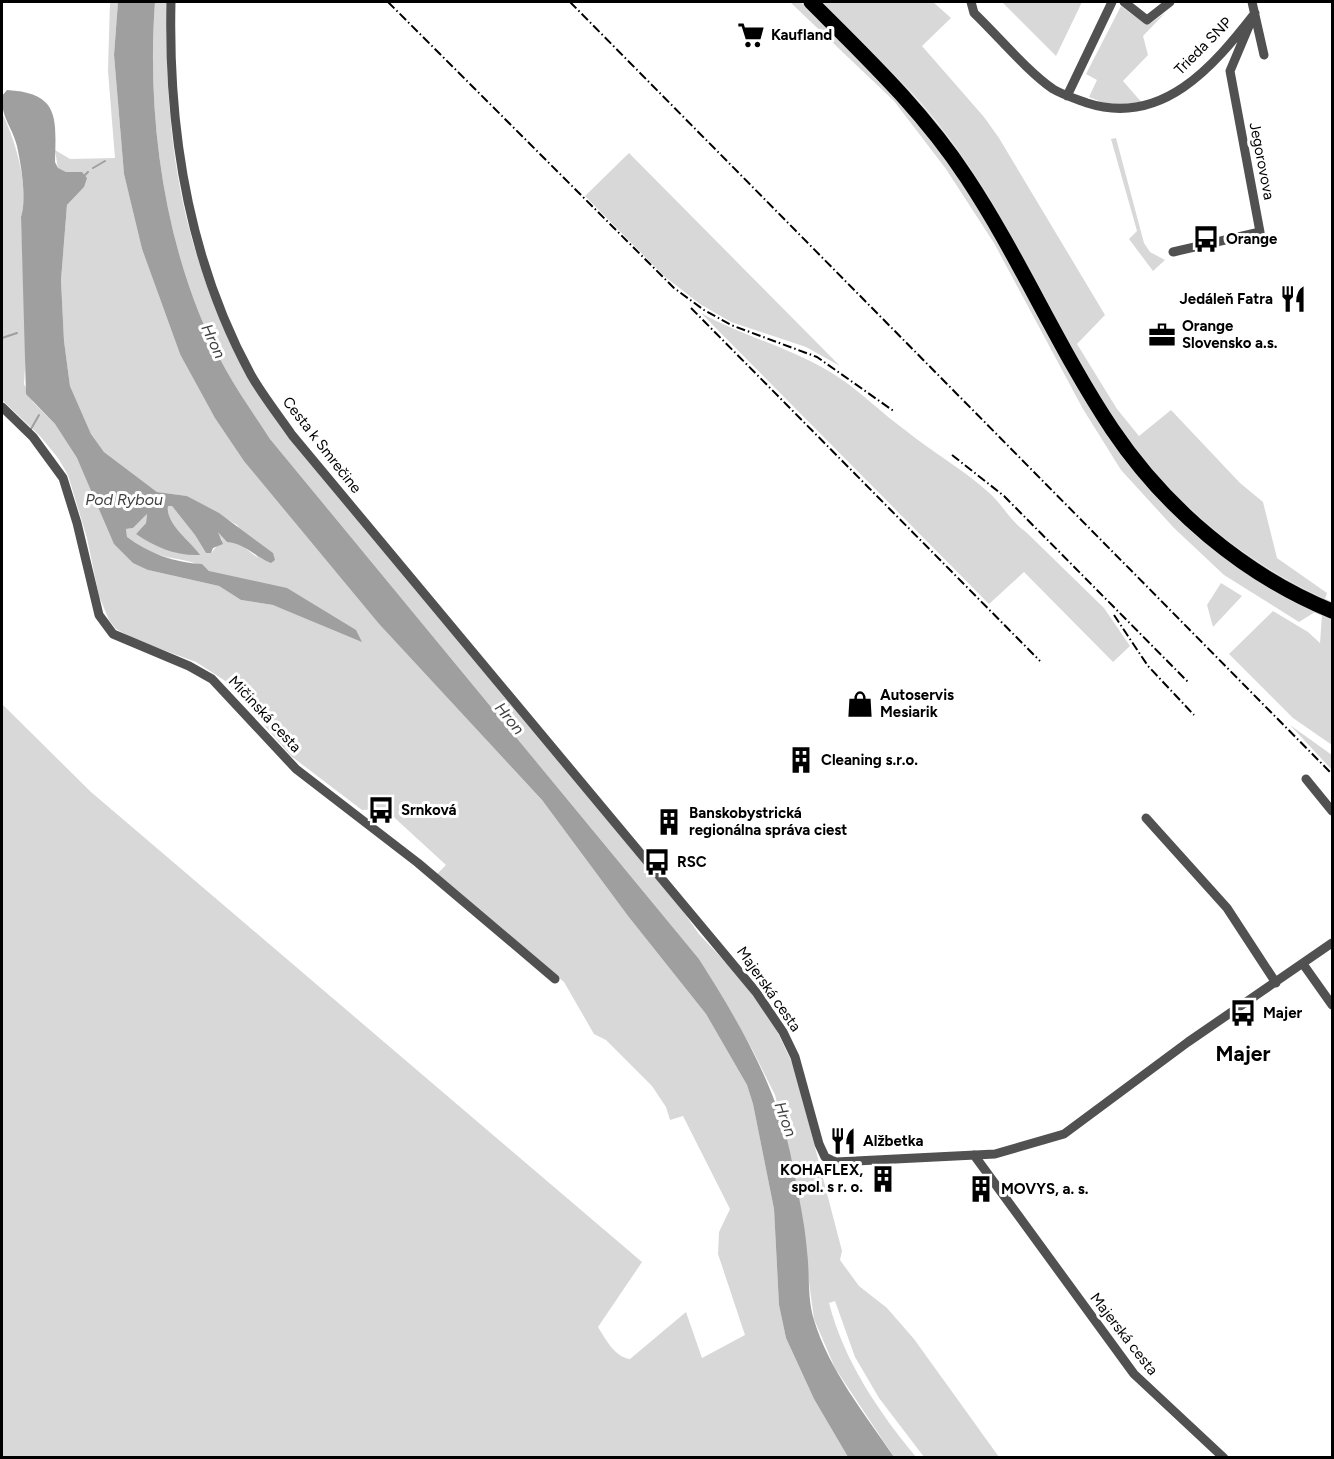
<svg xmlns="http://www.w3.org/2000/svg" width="1334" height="1459" font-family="Figtree,sans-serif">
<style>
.green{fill:#d8d8d8}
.water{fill:#9f9f9f}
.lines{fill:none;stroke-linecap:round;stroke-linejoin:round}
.stream{stroke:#9f9f9f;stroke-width:2}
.primary-casing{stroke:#dbdbdb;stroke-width:17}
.minor{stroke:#515151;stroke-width:9}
.primary{stroke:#000;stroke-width:15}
.rail{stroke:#000;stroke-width:2;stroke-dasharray:9 3 1.5 3;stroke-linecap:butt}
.labels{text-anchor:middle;stroke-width:6;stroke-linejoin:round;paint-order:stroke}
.poi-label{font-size:15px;font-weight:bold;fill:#000;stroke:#fff;text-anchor:start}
.street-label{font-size:15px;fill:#000;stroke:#fff}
.water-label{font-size:16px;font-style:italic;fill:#404040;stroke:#fff}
.district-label{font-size:21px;font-weight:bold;fill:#000;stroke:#fff}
</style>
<rect width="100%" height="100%" fill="#fff"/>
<path class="green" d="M110,2H118L114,55L124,174L142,249L180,354L380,625L542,800L628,916L706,1014L747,1085L753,1104L774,1209L779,1305L786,1338L814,1399L848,1457H2V704L91,792L642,1262L598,1327C606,1340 615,1357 630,1359L686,1312L702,1358L745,1335L718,1254L719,1232L730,1209L683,1116L670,1120L666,1107L652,1086L606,1040L594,1034L564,982L437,874L446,865L385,809L362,810L291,756L227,682L196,662L136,640L116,629L109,620L99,596L87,538L68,475L58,458L40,436L2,400V113C15,139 30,188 21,217L26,351L24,384L33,402L55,424L77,458L92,489L148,570L219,586L241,600L273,605L307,617L209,571C198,560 175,560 160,555C147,551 138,546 127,538L126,529L133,528L147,514L146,523L136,534L199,555C191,540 165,524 168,506H172L195,535L206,553H211L222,540L217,531L239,543L258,558L237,525L187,496L157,492L104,452L91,434L70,386L64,341L61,280L67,205L84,187L82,172H66L58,169L55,150L70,159L115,158L108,71Z
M155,2H167C164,143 182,255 250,380L675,900L699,934L744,982L777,1031L794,1067L842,1251L840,1260L859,1286L887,1308L914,1339L999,1457H924L879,1398L855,1357L835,1301L829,1303C844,1361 878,1411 916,1457H894L835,1368L814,1319L793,1164L775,1095L752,1049L699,959L270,439C255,416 239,393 226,370C166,262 146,123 155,2Z
M790,2H800L811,10L892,92L929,135L973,198L1103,428L1279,592L1315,612L1299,622L1224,575L1174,528L1121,470L1083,409L994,243L946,169L894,101Z
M823,2H933L951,18L922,46L984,117L999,138L1105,315L1077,344L1117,409L1139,436L1171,410L1240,483L1263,502L1277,558L1327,593L1325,599C1240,560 1169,499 1117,423C1063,344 1027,254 975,175C956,146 935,118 912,93C883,62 851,34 823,2Z
M1002,2H1082L1056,56Z
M1121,6L1145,24L1151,23L1165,13L1143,36L1148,55L1123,81L1143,104L1112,106L1089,97L1097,80L1086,74Z
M1116,138L1144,243L1150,252L1165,260L1153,271L1129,239L1137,231L1111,139Z
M629,153L840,366L806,347L731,322L700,304L664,276L585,196Z
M701,313C746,338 797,349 841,379C863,394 883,414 905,430C931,451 961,468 986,490C1002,503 1009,520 1026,532L1104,608L1130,646L1113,662L1024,572L989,604Z
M1221,583L1242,596L1213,627L1207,605Z
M1273,611L1308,632L1320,643L1322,615L1332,620V745L1293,718L1229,654Z
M1290,725L1332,755V770Z"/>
<path class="water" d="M118,2H155C146,123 166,262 226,370C239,393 255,416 270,439L699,959C740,1024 779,1090 793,1166C798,1194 805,1223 807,1251C810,1274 807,1298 814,1320C829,1370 865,1414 894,1457H848L814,1399L786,1338L779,1305L774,1209L753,1104L747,1085L706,1014L628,916L542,800L380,625L244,461L215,418L180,354L142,249L124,174L114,55Z
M7,90C60,93 56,118 55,162L58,168L66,172H82L87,178L84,187L67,205L61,280L64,341L70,386L91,434L104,452L157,492L187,496L219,513L273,553L275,560L271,563C254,556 244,543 227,542L218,532L223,544L213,548L211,553H206L195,535L172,506H168C165,523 190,541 200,555C176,556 155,547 136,534L146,523L147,514L133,528L126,529L127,537C148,553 175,563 202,564L209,571L287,588L356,630L362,642L273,605L241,600L219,586L148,570L133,563L114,544L77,458L55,424L26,394L21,217C27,198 21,165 17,146C12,126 1,118 2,96Z"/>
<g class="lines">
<path class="stream" d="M93,168L105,161
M85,175L88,172
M2,338L17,333
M31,429L39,415"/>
<defs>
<path id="primary" d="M811,2C867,58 923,111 967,178C1020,258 1058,348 1112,429C1165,508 1244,575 1332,611"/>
</defs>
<use href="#primary" class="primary-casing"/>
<path class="minor" d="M171,2C168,132 188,259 251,375C263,396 279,416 292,435L756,992L783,1032L795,1057L819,1144L825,1157L836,1162L995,1154L1064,1134L1188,1042L1332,943
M971,2L974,13C998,36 1027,71 1053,89C1063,95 1076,99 1087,103C1162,127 1213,67 1255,13
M1124,2L1147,20L1170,2
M1252,2L1264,55
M1067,96L1112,2
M1173,252L1260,232L1230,71L1249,26
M2,407L33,437L63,478L77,523L99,615L113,634L189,666L212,679L296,769L418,863L555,979
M1306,779L1332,811
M1146,818L1227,908L1276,983
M1303,964L1332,1005
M974,1155L1134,1374L1224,1458"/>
<use href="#primary" class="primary"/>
<path class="rail" d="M388,2L674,288L704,310L731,325L817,357L895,412
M570,2L1332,774
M691,308L1040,661
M952,455L1004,496L1189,683
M1114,615L1148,666L1194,715"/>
</g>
<defs>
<symbol id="supermarket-bare" viewBox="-9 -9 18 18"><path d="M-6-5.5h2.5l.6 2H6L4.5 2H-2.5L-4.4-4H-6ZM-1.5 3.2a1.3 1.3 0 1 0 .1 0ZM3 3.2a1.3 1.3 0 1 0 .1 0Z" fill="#000" stroke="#fff" stroke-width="2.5" paint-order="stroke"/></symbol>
<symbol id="bus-bare" viewBox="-9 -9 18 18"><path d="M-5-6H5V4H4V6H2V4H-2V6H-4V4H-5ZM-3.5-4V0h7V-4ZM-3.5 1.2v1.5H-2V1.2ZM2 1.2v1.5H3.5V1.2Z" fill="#000" stroke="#fff" stroke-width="2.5" paint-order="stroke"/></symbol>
<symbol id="restaurant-bare" viewBox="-9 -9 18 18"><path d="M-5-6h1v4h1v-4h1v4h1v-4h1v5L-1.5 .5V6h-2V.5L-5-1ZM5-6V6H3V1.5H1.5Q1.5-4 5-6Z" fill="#000" stroke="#fff" stroke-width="2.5" paint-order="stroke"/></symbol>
<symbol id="office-bare" viewBox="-9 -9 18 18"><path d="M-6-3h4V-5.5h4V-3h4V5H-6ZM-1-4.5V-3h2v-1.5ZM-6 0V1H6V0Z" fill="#000" stroke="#fff" stroke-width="2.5" paint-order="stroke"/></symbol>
<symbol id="shop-bare" viewBox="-9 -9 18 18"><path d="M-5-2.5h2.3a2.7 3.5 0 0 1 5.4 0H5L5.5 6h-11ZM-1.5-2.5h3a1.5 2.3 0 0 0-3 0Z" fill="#000" stroke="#fff" stroke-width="2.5" paint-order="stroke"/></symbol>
<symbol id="building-bare" viewBox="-9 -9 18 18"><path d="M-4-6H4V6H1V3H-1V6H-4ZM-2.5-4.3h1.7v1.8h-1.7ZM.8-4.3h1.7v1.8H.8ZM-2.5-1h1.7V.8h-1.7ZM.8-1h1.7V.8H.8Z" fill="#000" stroke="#fff" stroke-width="2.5" paint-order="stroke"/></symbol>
</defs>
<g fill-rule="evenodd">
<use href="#supermarket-bare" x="732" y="16" width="38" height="38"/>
<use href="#bus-bare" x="1187" y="220" width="38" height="38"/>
<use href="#restaurant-bare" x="1274" y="280" width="38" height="38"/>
<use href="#office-bare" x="1143" y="316" width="38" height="38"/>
<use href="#shop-bare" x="841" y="685" width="38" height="38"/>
<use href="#building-bare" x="782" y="741" width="38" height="38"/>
<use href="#bus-bare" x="362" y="791" width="38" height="38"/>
<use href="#building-bare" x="650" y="803" width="38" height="38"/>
<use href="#bus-bare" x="638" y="843" width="38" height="38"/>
<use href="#bus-bare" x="1224" y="994" width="38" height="38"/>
<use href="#restaurant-bare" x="824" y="1122" width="38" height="38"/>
<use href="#building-bare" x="864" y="1160" width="38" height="38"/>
<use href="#building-bare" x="962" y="1170" width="38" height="38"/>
</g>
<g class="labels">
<g class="poi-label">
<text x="771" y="40">Kaufland</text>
<text x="1226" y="244">Orange</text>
<text x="1273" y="304" text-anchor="end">Jedáleň Fatra</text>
<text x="1182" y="331">Orange<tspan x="1182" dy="17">Slovensko a.s.</tspan></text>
<text x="880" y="700">Autoservis<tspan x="880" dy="17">Mesiarik</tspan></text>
<text x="821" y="765">Cleaning s.r.o.</text>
<text x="401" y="815">Srnková</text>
<text x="689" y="818">Banskobystrická<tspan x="689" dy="17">regionálna správa ciest</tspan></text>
<text x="677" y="867">RSC</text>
<text x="1263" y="1018">Majer</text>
<text x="863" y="1146">Alžbetka</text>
<text x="863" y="1175" text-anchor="end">KOHAFLEX,<tspan x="863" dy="17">spol. s r. o.</tspan></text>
<text x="1001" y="1194">MOVYS, a. s.</text>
</g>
<g class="street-label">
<text transform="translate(1203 46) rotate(-45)" y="5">Trieda SNP</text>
<text transform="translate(1262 161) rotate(79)" y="5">Jegorovova</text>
<text transform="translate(322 445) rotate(52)" y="5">Cesta k Smrečine</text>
<text transform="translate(265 714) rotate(47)" y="5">Mičinská cesta</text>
<text transform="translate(769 989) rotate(55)" y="5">Majerská cesta</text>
<text transform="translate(1124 1334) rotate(52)" y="5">Majerská cesta</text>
</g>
<g class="water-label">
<text transform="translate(214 341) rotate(65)" y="6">Hron</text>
<text x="124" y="505">Pod Rybou</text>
<text transform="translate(510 718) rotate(51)" y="6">Hron</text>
<text transform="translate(786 1119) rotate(70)" y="6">Hron</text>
</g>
<g class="district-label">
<text x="1243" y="1061">Majer</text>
</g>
</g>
<rect width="1334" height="1459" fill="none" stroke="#000000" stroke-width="6"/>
</svg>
